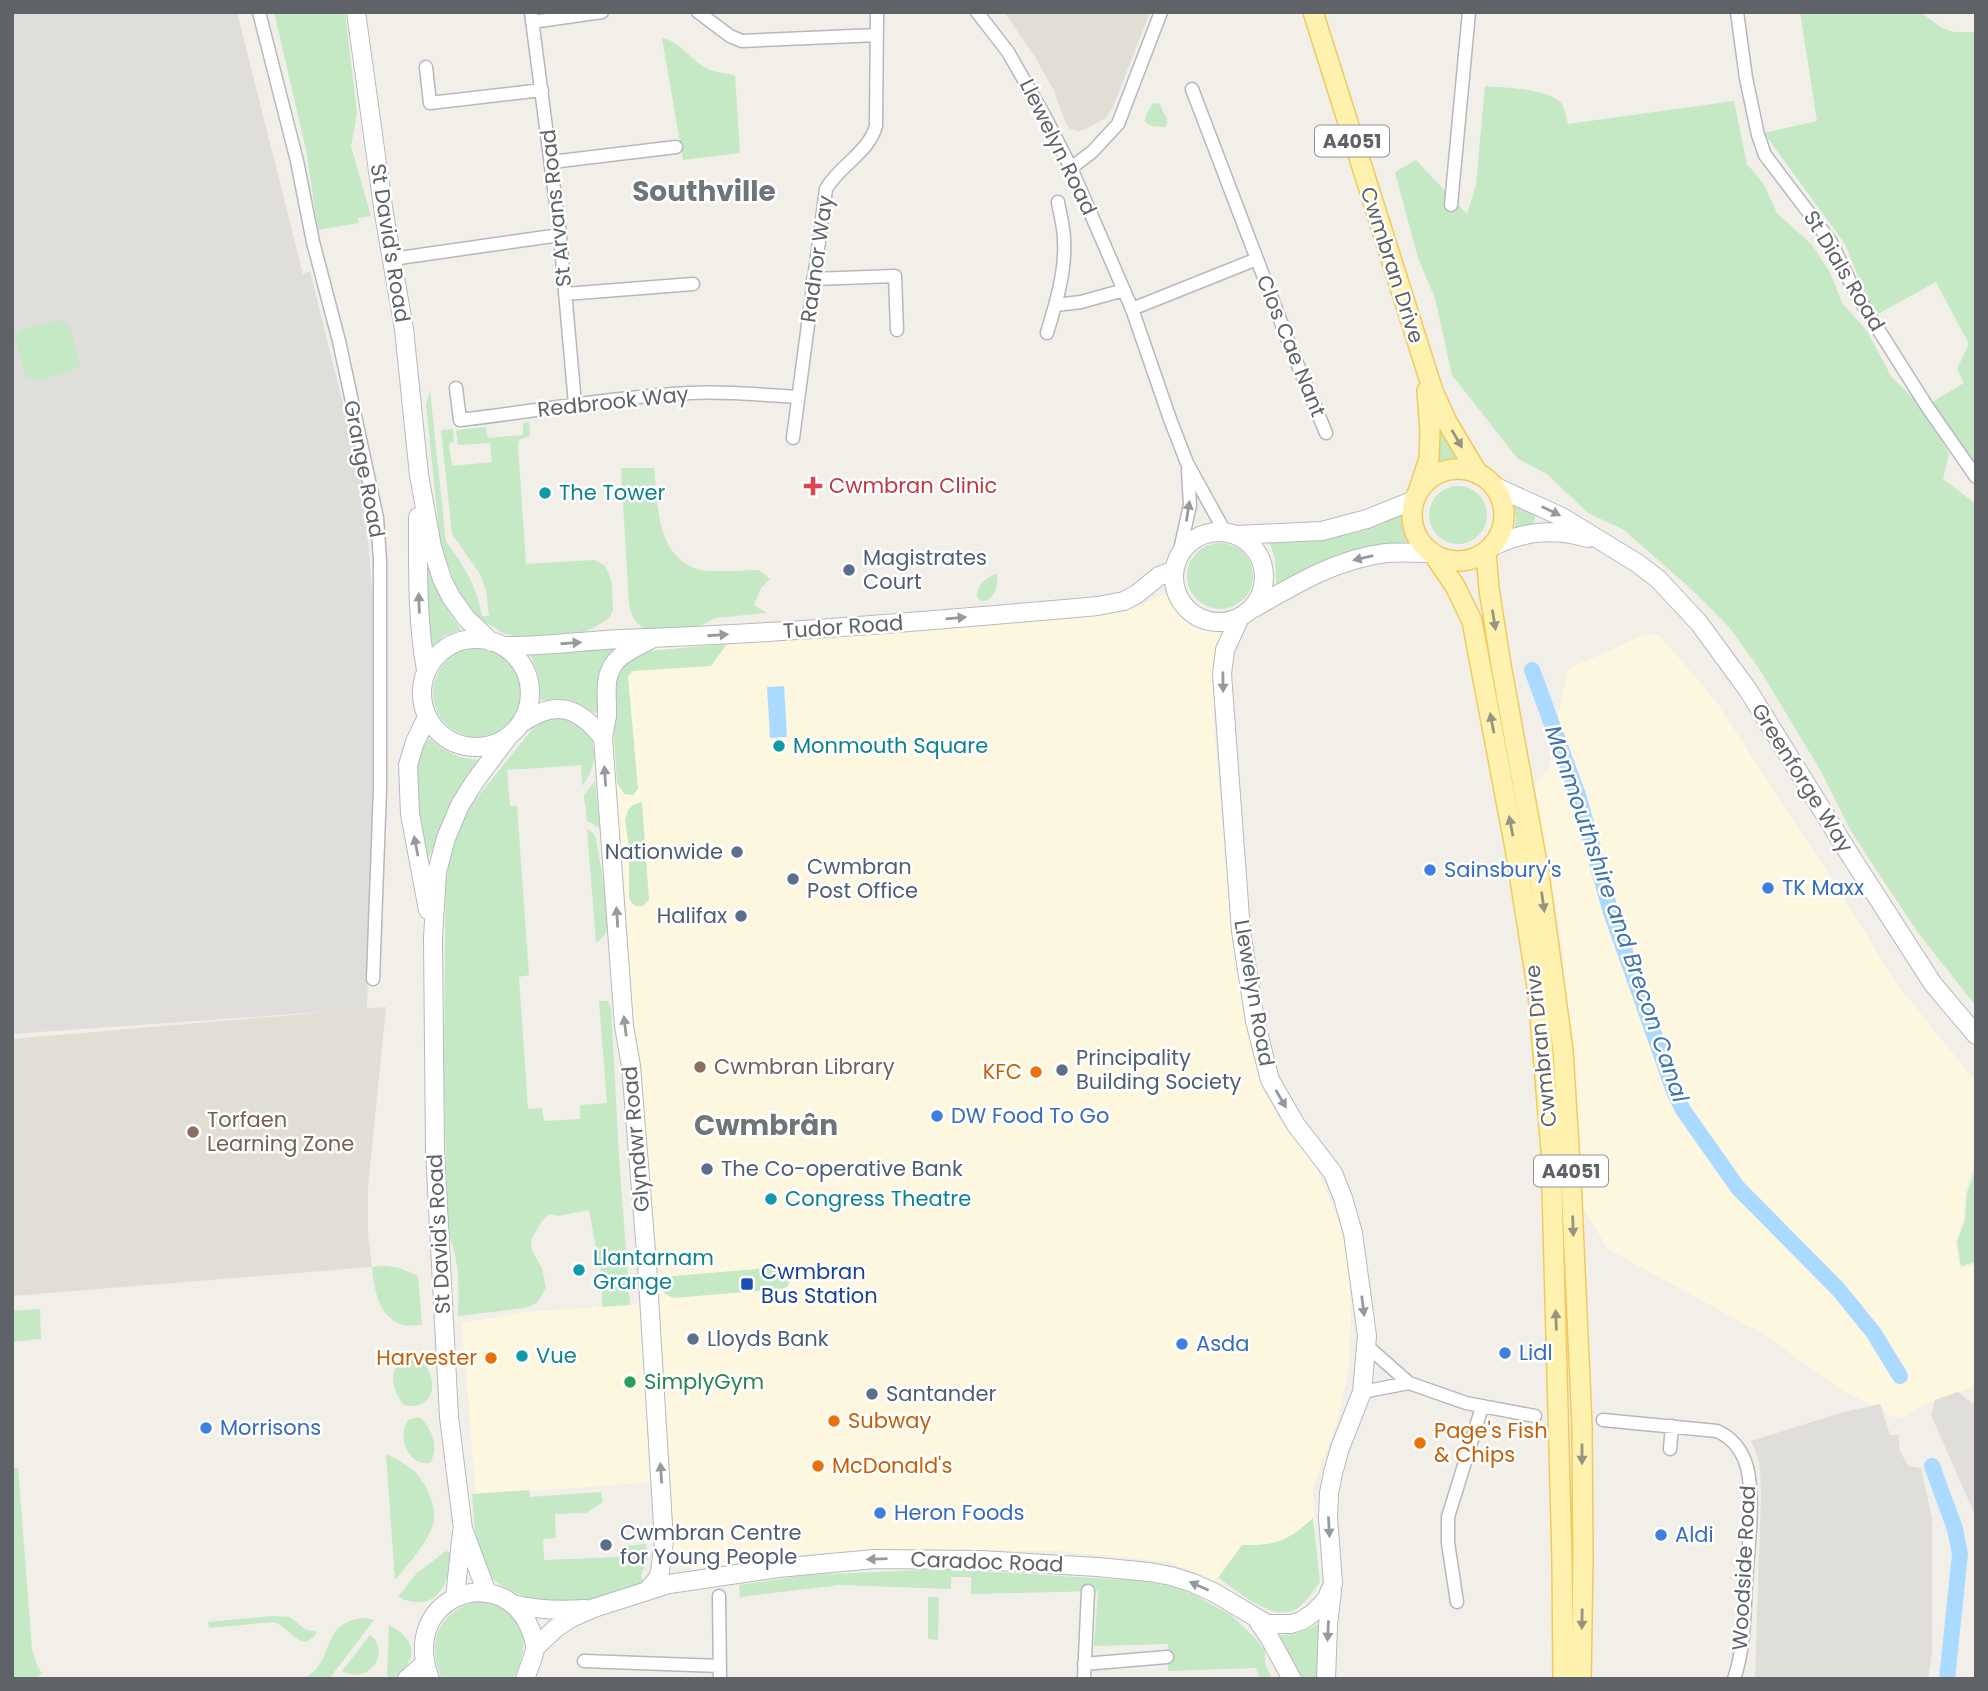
<svg xmlns="http://www.w3.org/2000/svg" width="1988" height="1691" font-family="Poppins,sans-serif">
<style>
.commercial{fill:#fef7e0}
.industrial{fill:#e0deda}
.education{fill:#e1ded6}
.green{fill:#c5e8c5}
.water{fill:#aadaff}
.lines{fill:none;stroke-linecap:round;stroke-linejoin:round}
.canal{stroke:#aadaff;stroke-width:16}
.street-casing{stroke:#b5b8bc;stroke-width:15}
.secondary-casing{stroke:#b6babf;stroke-width:20}
.primary-casing{stroke:#f2c960;stroke-width:22}
.street{stroke:#fff;stroke-width:12}
.secondary{stroke:#fff;stroke-width:18}
.primary{stroke:#fff2af;stroke-width:19}
.oneway{fill:#979581}
.oneway2{fill:#979a9d}
.health-dot{fill:#e0444e;stroke:#fff;stroke-width:2.5}
.culture-dot{fill:#0f9aa8;stroke:#fff;stroke-width:2.5}
.service-dot{fill:#5c6f8a;stroke:#fff;stroke-width:2.5}
.shop-dot{fill:#3f7fe0;stroke:#fff;stroke-width:2.5}
.education-dot{fill:#8d6e63;stroke:#fff;stroke-width:2.5}
.food-dot{fill:#e8710a;stroke:#fff;stroke-width:2.5}
.transit-dot{fill:#1a4fb4;stroke:#fff;stroke-width:2.5}
.leisure-dot{fill:#2e9e5b;stroke:#fff;stroke-width:2.5}
.labels{text-anchor:middle;stroke-width:5;stroke-linejoin:round;paint-order:stroke}
.shield{fill:#fff;stroke:#8f9295;stroke-width:2}
.shield-label{font-size:19px;font-weight:bold;fill:#5f6368}
.street-label{font-size:21px;fill:#5f6368;stroke:#fff}
.health-label{font-size:21px;fill:#be3a42;stroke:#fff;text-anchor:start}
.culture-label{font-size:21px;fill:#0d838f;stroke:#fff;text-anchor:start}
.service-label{font-size:21px;fill:#4e5e75;stroke:#fff;text-anchor:start}
.shop-label{font-size:21px;fill:#366cbe;stroke:#fff;text-anchor:start}
.education-label{font-size:21px;fill:#785e54;stroke:#fff;text-anchor:start}
.food-label{font-size:21px;fill:#c56008;stroke:#fff;text-anchor:start}
.transit-label{font-size:21px;fill:#164399;stroke:#fff;text-anchor:start}
.leisure-label{font-size:21px;fill:#27864d;stroke:#fff;text-anchor:start}
.water-label{font-size:23px;font-style:italic;fill:#4174aa;stroke:#fff}
.district-label{font-size:28px;font-weight:bold;fill:#70757a;stroke:#fff}
</style>
<rect width="100%" height="100%" fill="#f1efe8"/>
<path class="commercial" d="M1164,594L1223,634L1213,717L1234,954L1269,1097L1277,1116L1313,1161L1339,1220L1349,1270L1351,1320L1348,1373L1337,1422L1313,1486L1316,1562L1235,1587L1168,1562L1058,1551L867,1550L779,1556L696,1569L683,1567L678,1562L672,1544L611,715L634,654L654,649L886,632L1097,613L1136,608Z
M1644,635H1659L1715,700L1832,879L1896,983L1976,1082V1164L1972,1169L1965,1194L1963,1220L1955,1243L1960,1268L1976,1264V1386L1918,1407L1901,1418L1887,1414L1880,1404L1873,1406L1842,1390L1763,1334L1608,1249L1583,1208L1576,1106L1560,928L1532,788L1549,769L1554,734L1568,669Z
M639,1304L653,1482L476,1495L462,1323L528,1312Z"/>
<path class="industrial" d="M12,12H237L303,274L310,271L364,489L372,589L374,799L367,1009L12,1034Z
M1958,1392L1976,1406V1517L1931,1415L1935,1400Z
M1880,1404L1890,1435H1899V1449L1908,1466L1921,1468L1932,1518V1652L1928,1679H1755L1761,1495L1760,1467L1757,1455L1751,1441L1844,1412Z"/>
<path class="education" d="M1004,12H1150L1113,107L1106,118L1084,130L1078,131L1070,129L1066,123L1053,89L1035,57Z
M386,1007L368,1187V1234L372,1267L12,1296V1039Z"/>
<path class="green" d="M274,12H345L357,113L351,146L371,216L358,218L359,223L318,230L306,150Z
M1800,12H1920L1942,28L1953,32H1976V470L1929,404L1964,383L1957,369L1969,344L1936,282L1874,316L1845,244L1764,133L1817,121Z
M662,38C678,41 688,56 701,65C711,72 723,73 735,75L740,153L683,160Z
M1485,86C1504,88 1548,88 1561,103C1565,108 1566,117 1568,124L1734,101L1747,164L1763,183L1777,213L1812,245L1829,271L1843,304L1867,331L1891,376L1911,396L1935,429L1949,454L1943,479L1976,504V1006L1919,934L1885,883L1851,831L1822,773L1760,670L1729,627L1691,589L1624,530L1588,513L1547,474L1518,459L1452,375L1435,298L1418,258L1395,172L1416,160L1467,214L1476,185Z
M1153,103L1160,104L1163,112L1167,118V124L1165,127L1151,126L1145,122L1146,115Z
M60,320L69,325L80,364L75,370L34,381L26,377L15,337L20,330Z
M430,391L446,542C464,565 477,587 482,616H489L486,590L480,574L452,534L441,430L453,429L454,442L449,444L452,466L492,462L490,443L458,445L456,430L486,427L488,438L523,435V423L529,422L530,436L519,440L518,445L526,564L594,560L604,565L609,574L612,585L613,610L609,618L597,626L575,636L522,638L503,633L472,614L457,589L440,542L426,404Z
M1446,429L1463,460H1451L1437,465L1436,432Z
M621,468H654C658,502 655,552 694,568C709,574 743,570 759,570L770,579L761,588L754,605L767,613L715,618L695,629L655,631L643,628L638,624L633,617L629,605Z
M1429 515a29 29 0 1 1 58 0a29 29 0 1 1-58 0Z
M1514,505L1536,513L1533,526L1514,530L1516,520Z
M1403,511L1404,528L1408,542C1373,545 1337,553 1306,568C1296,573 1286,579 1276,584L1275,559L1269,540C1311,539 1368,540 1403,511Z
M421,530L435,582L444,604L461,630L445,635L431,647Z
M1187 576a33 33 0 1 1 66 0a33 33 0 1 1-66 0Z
M997,573C998,587 995,601 980,601L977,596C978,583 986,578 997,573Z
M727,644L711,666L633,671L628,676L638,789L633,795L624,794L617,783L611,696L616,677L622,665L646,651Z
M628,647L600,715C589,711 581,703 569,700C559,698 549,701 540,700C541,683 538,670 530,655L532,653Z
M433 693a44 44 0 1 1 88 0a44 44 0 1 1-88 0Z
M556,718C595,720 605,758 582,786L581,765L507,770L510,806H517L529,975L519,977L528,1109L542,1108L544,1121L580,1119V1105L607,1103L599,1001H608L611,1008L619,1157L630,1305L602,1307V1280L589,1210L558,1216L549,1214L541,1222L531,1240L532,1251L542,1268L546,1288L537,1303L524,1308L458,1316C459,1288 460,1259 448,1234L444,1092L445,939L446,882L453,838L467,810L534,727L545,720Z
M429,738C445,752 459,759 480,760L454,801L427,861C421,830 410,794 417,762C419,754 425,745 429,738Z
M595,781L600,828L587,821L585,802L584,801V795Z
M642,802L649,900L643,906C636,907 632,905 629,898V848L625,820L628,810L633,805Z
M587,829L593,833L596,839C599,857 611,916 607,930C605,936 600,939 596,943Z
M1976,1168V1262L1961,1266L1957,1241L1965,1221L1967,1193Z
M386,1266L399,1268L418,1276L422,1325C416,1325 406,1327 400,1324C378,1315 374,1288 372,1267Z
M782,1267L787,1268L792,1277L787,1287L782,1289L673,1298L665,1294L663,1290L664,1282L672,1276Z
M40,1309L41,1339L12,1342V1311Z
M407,1357C438,1357 444,1414 404,1405C392,1390 386,1367 407,1357Z
M415,1418H421C433,1431 439,1448 430,1463C407,1466 397,1436 408,1420Z
M386,1454C408,1464 423,1475 431,1499C433,1505 435,1514 434,1520C431,1539 407,1566 395,1580Z
M12,1468H18L32,1649L37,1665L42,1674L33,1679H14Z
M529,1490L530,1497L601,1492L603,1502L586,1513L555,1514L556,1538L543,1539L544,1560L621,1557V1546L646,1544L647,1560L641,1576L645,1584L637,1589C589,1599 557,1614 510,1590C500,1585 491,1579 485,1569C474,1547 474,1518 472,1494Z
M1313,1518L1320,1582C1313,1591 1307,1601 1298,1608C1274,1624 1238,1591 1218,1578L1242,1545C1275,1546 1288,1541 1313,1518Z
M446,1551L451,1553C449,1573 445,1601 420,1602C411,1602 406,1601 398,1597L416,1574Z
M946,1569L1142,1581L1168,1586L1193,1594L1231,1615L1257,1640L1265,1651V1663L1272,1679H1260L1256,1668L1168,1671V1644L1094,1646L1098,1591L971,1594V1577H951V1589L840,1585L740,1597L739,1585L808,1575Z
M928,1597H939L938,1640L928,1639Z
M477,1601C522,1607 535,1639 513,1679H442C425,1643 439,1611 477,1601Z
M272,1616L290,1617L306,1630L316,1631L315,1636L306,1642C292,1640 287,1626 274,1622L209,1628L208,1622Z
M364,1618L374,1620L329,1679H304C338,1659 318,1623 364,1618Z
M1324,1619L1322,1679H1297L1275,1636C1295,1634 1309,1632 1324,1619Z
M389,1625C418,1640 419,1661 392,1679L387,1675Z
M370,1635C392,1651 369,1686 342,1671Z"/>
<path class="water" d="M784,686L787,737L770,738L767,687Z"/>
<g class="lines">
<path class="canal" d="M1532,670L1578,795L1610,909L1675,1094L1683,1110L1738,1188L1838,1289L1873,1332L1900,1376
M1932,1466L1955,1529L1960,1554L1947,1679"/>
<defs>
<path id="street" d="M259,12L297,161L313,242L339,341L377,518L380,560V789L373,979
M531,12L560,235L575,404
M698,12L730,36L742,41L877,35
M977,12L1008,52L1044,115L1071,168L1132,309L1170,419L1187,463L1225,532
M1737,12L1746,78L1758,135L1765,155L1831,242L1856,294L1926,405L1976,477
M532,22L602,12
M426,67L430,103L542,90
M1192,89L1292,351L1326,433
M551,162L676,147
M1071,168L1092,152L1118,124L1161,12
M1451,205L1469,12
M392,259L560,235
M813,279L895,276L897,330
M565,294L693,284
M1056,305L1081,302L1124,290
M1132,309L1257,259
M1047,333C1056,303 1066,271 1064,240C1064,227 1060,214 1058,202
M456,388L460,420C537,411 613,397 690,393C726,391 762,395 798,397
M793,438L826,189C839,166 869,152 876,126L877,12
M1178,559L1190,505L1188,470
M1367,1346L1409,1383L1466,1403L1535,1416
M1362,1392L1409,1383
M1603,1420L1717,1431C1733,1438 1742,1450 1747,1467C1755,1500 1748,1548 1746,1582C1744,1614 1745,1647 1734,1679
M1670,1449L1672,1426
M719,1596L720,1679
M1457,1602L1448,1543V1517L1482,1407
M584,1661L720,1666
M1084,1664L1167,1657
M1084,1679L1088,1591"/>
<path id="secondary" d="M356,12L384,214L404,329L419,475L432,547L442,579L451,597L466,618L491,642
M1494,486L1562,517L1637,563L1658,579L1699,623L1748,690L1850,855L1933,984L1976,1035
M418,517C418,569 417,620 426,670
M1174 577a45 45 0 1 1 90 0a45 45 0 1 1-90 0Z
M1237,535L1322,531L1367,519L1414,500
M1493,546C1526,531 1553,528 1588,538
M1254,608C1296,584 1337,559 1386,553C1401,552 1416,553 1431,553
M422 693a54 54 0 1 1 108 0a54 54 0 1 1-108 0Z
M503,646C542,647 580,641 620,639C779,634 939,620 1098,606L1124,601L1137,594L1159,576L1174,570
M427,717L415,742L408,765L410,814L428,910
M520,724C555,699 578,706 603,738
M647,1591L658,1578L660,1571L664,1541L647,1264L631,1066L624,1026L603,738C604,731 606,723 607,716C608,697 602,678 616,661C625,651 638,646 650,640
M487,1593L463,1529L449,1417L435,1150L433,938L437,872L446,838L460,805L475,781L508,737
M455,1597L462,1532
M512,1604C537,1610 559,1611 585,1609
M1258,1621L1269,1637L1292,1679
M535,1648L556,1628L571,1618L594,1608L669,1584L778,1568L874,1559L980,1560L1097,1567L1149,1572L1171,1576L1193,1583L1215,1593L1267,1624H1291L1301,1621L1313,1613L1326,1600L1333,1584L1328,1517L1329,1493L1333,1473L1340,1448L1362,1392L1367,1336L1353,1233L1343,1198L1333,1173L1296,1125L1270,1080L1255,1021L1241,931L1222,674L1225,650L1240,617
M407,1679L424,1664
M430,1679C399,1599 495,1562 527,1622C531,1630 535,1639 535,1648C534,1658 528,1669 525,1679
M1326,1679L1328,1625L1332,1591"/>
<path id="primary" d="M1313,12L1433,391L1447,422L1478,474
M1412 515a46 46 0 1 1 92 0a46 46 0 1 1-92 0Z
M1419,489L1429,459L1430,431L1427,391
M1486,552L1489,589L1501,665L1539,874L1563,1050L1571,1180L1582,1426L1583,1559L1581,1679
M1434,555L1455,586L1472,621L1515,848L1538,993L1551,1150L1562,1560L1563,1679"/>
</defs>
<use href="#street" class="street-casing"/>
<use href="#secondary" class="secondary-casing"/>
<use href="#primary" class="primary-casing"/>
<use href="#street" class="street"/>
<use href="#secondary" class="secondary"/>
<use href="#primary" class="primary"/>
</g>
<defs><path id="oneway-solid" d="M-6-.8H1V-3.2L6.5 0L1 3.2V.8H-6Z" transform="scale(1.75)"/></defs>
<g class="oneway">
<use href="#oneway-solid" transform="translate(1457 439) rotate(60)"/>
<use href="#oneway-solid" transform="translate(1494 620) rotate(81)"/>
<use href="#oneway-solid" transform="translate(1492 723) rotate(-101)"/>
<use href="#oneway-solid" transform="translate(1511 826) rotate(-101)"/>
<use href="#oneway-solid" transform="translate(1543 902) rotate(82)"/>
<use href="#oneway-solid" transform="translate(1573 1226) rotate(88)"/>
<use href="#oneway-solid" transform="translate(1556 1320) rotate(-92)"/>
<use href="#oneway-solid" transform="translate(1582 1454) rotate(90)"/>
<use href="#oneway-solid" transform="translate(1582 1619) rotate(91)"/>
</g>
<g class="oneway2">
<use href="#oneway-solid" transform="translate(1188 511) rotate(-81)"/>
<use href="#oneway-solid" transform="translate(1551 511) rotate(26)"/>
<use href="#oneway-solid" transform="translate(1363 558) rotate(167)"/>
<use href="#oneway-solid" transform="translate(419 603) rotate(-92)"/>
<use href="#oneway-solid" transform="translate(956 618) rotate(-5)"/>
<use href="#oneway-solid" transform="translate(718 635) rotate(-4)"/>
<use href="#oneway-solid" transform="translate(571 643) rotate(-4)"/>
<use href="#oneway-solid" transform="translate(1223 682) rotate(89)"/>
<use href="#oneway-solid" transform="translate(605 776) rotate(-94)"/>
<use href="#oneway-solid" transform="translate(416 846) rotate(-101)"/>
<use href="#oneway-solid" transform="translate(617 917) rotate(-94)"/>
<use href="#oneway-solid" transform="translate(625 1026) rotate(-97)"/>
<use href="#oneway-solid" transform="translate(1281 1099) rotate(60)"/>
<use href="#oneway-solid" transform="translate(1363 1306) rotate(83)"/>
<use href="#oneway-solid" transform="translate(661 1473) rotate(-94)"/>
<use href="#oneway-solid" transform="translate(1329 1527) rotate(87)"/>
<use href="#oneway-solid" transform="translate(877 1559) rotate(178)"/>
<use href="#oneway-solid" transform="translate(1199 1586) rotate(-156)"/>
<use href="#oneway-solid" transform="translate(1328 1631) rotate(93)"/>
</g>
<path class="health-dot" d="M809.5 475.5h7v7h7v7h-7v7h-7v-7h-7v-7h7z"/>
<g class="culture-dot">
<circle cx="545" cy="493" r="7"/>
<circle cx="779" cy="746" r="7"/>
<circle cx="771" cy="1199" r="7"/>
<circle cx="579" cy="1270" r="7"/>
<circle cx="522" cy="1356" r="7"/>
</g>
<g class="service-dot">
<circle cx="849" cy="570" r="7"/>
<circle cx="737" cy="852" r="7"/>
<circle cx="793" cy="879" r="7"/>
<circle cx="741" cy="916" r="7"/>
<circle cx="1062" cy="1070" r="7"/>
<circle cx="707" cy="1169" r="7"/>
<circle cx="693" cy="1339" r="7"/>
<circle cx="872" cy="1394" r="7"/>
<circle cx="606" cy="1545" r="7"/>
</g>
<g class="shop-dot">
<circle cx="1430" cy="870" r="7"/>
<circle cx="1768" cy="888" r="7"/>
<circle cx="937" cy="1116" r="7"/>
<circle cx="1182" cy="1344" r="7"/>
<circle cx="1505" cy="1353" r="7"/>
<circle cx="206" cy="1428" r="7"/>
<circle cx="880" cy="1513" r="7"/>
<circle cx="1661" cy="1535" r="7"/>
</g>
<g class="education-dot">
<circle cx="700" cy="1067" r="7"/>
<circle cx="193" cy="1132" r="7"/>
</g>
<g class="food-dot">
<circle cx="1036" cy="1072" r="7"/>
<circle cx="491" cy="1358" r="7"/>
<circle cx="834" cy="1421" r="7"/>
<circle cx="1420" cy="1443" r="7"/>
<circle cx="818" cy="1466" r="7"/>
</g>
<rect class="transit-dot" x="740" y="1277" width="14" height="14" rx="3.5"/>
<circle class="leisure-dot" cx="630" cy="1382" r="7"/>
<g class="labels">
<g class="shield">
<rect x="1315" y="125.5" width="74" height="31" rx="5"/>
<rect x="1534" y="1155.5" width="74" height="31" rx="5"/>
</g>
<g class="shield-label">
<text x="1352" y="148">A4051</text>
<text x="1571" y="1178">A4051</text>
</g>
<g class="street-label">
<text transform="translate(1058 147) rotate(64)" y="7">Llewelyn Road</text>
<text transform="translate(556 208) rotate(-96)" y="7">St Arvans Road</text>
<text transform="translate(390 243) rotate(81)" y="7">St David's Road</text>
<text transform="translate(817 259) rotate(-82)" y="7">Radnor Way</text>
<text transform="translate(1392 265) rotate(72)" y="7">Cwmbran Drive</text>
<text transform="translate(1844 271) rotate(59)" y="7">St Dials Road</text>
<text transform="translate(1291 346) rotate(68)" y="7">Clos Cae Nant</text>
<text transform="translate(613 402) rotate(-6)" y="7">Redbrook Way</text>
<text transform="translate(364 469) rotate(79)" y="7">Grange Road</text>
<text transform="translate(843 627) rotate(-4)" y="7">Tudor Road</text>
<text transform="translate(1802 778) rotate(58)" y="7">Greenforge Way</text>
<text transform="translate(1254 993) rotate(80)" y="7">Llewelyn Road</text>
<text transform="translate(1541 1046) rotate(-96)" y="7">Cwmbran Drive</text>
<text transform="translate(636 1139) rotate(-95)" y="7">Glyndwr Road</text>
<text transform="translate(439 1234) rotate(-93)" y="7">St David's Road</text>
<text transform="translate(987 1562) rotate(2)" y="7">Caradoc Road</text>
<text transform="translate(1744 1568) rotate(-87)" y="7">Woodside Road</text>
</g>
<g class="health-label">
<text x="829" y="493">Cwmbran Clinic</text>
</g>
<g class="culture-label">
<text x="559" y="500">The Tower</text>
<text x="793" y="753">Monmouth Square</text>
<text x="785" y="1206">Congress Theatre</text>
<text x="593" y="1265">Llantarnam<tspan x="593" dy="24">Grange</tspan></text>
<text x="536" y="1363">Vue</text>
</g>
<g class="service-label">
<text x="863" y="565">Magistrates<tspan x="863" dy="24">Court</tspan></text>
<text x="723" y="859" text-anchor="end">Nationwide</text>
<text x="807" y="874">Cwmbran<tspan x="807" dy="24">Post Office</tspan></text>
<text x="727" y="923" text-anchor="end">Halifax</text>
<text x="1076" y="1065">Principality<tspan x="1076" dy="24">Building Society</tspan></text>
<text x="721" y="1176">The Co-operative Bank</text>
<text x="707" y="1346">Lloyds Bank</text>
<text x="886" y="1401">Santander</text>
<text x="620" y="1540">Cwmbran Centre<tspan x="620" dy="24">for Young People</tspan></text>
</g>
<g class="shop-label">
<text x="1444" y="877">Sainsbury's</text>
<text x="1782" y="895">TK Maxx</text>
<text x="951" y="1123">DW Food To Go</text>
<text x="1196" y="1351">Asda</text>
<text x="1519" y="1360">Lidl</text>
<text x="220" y="1435">Morrisons</text>
<text x="894" y="1520">Heron Foods</text>
<text x="1675" y="1542">Aldi</text>
</g>
<g class="education-label">
<text x="714" y="1074">Cwmbran Library</text>
<text x="207" y="1127">Torfaen<tspan x="207" dy="24">Learning Zone</tspan></text>
</g>
<g class="food-label">
<text x="1022" y="1079" text-anchor="end">KFC</text>
<text x="477" y="1365" text-anchor="end">Harvester</text>
<text x="848" y="1428">Subway</text>
<text x="1434" y="1438">Page's Fish<tspan x="1434" dy="24">&amp; Chips</tspan></text>
<text x="832" y="1473">McDonald's</text>
</g>
<g class="transit-label">
<text x="761" y="1279">Cwmbran<tspan x="761" dy="24">Bus Station</tspan></text>
</g>
<g class="leisure-label">
<text x="644" y="1389">SimplyGym</text>
</g>
<g class="water-label">
<text transform="translate(1617 914) rotate(71)" y="8">Monmouthshire and Brecon Canal</text>
</g>
<g class="district-label">
<text x="704" y="201">Southville</text>
<text x="766" y="1135">Cwmbrân</text>
</g>
</g>
<rect width="1988" height="1691" fill="none" stroke="#5f6368" stroke-width="28"/>
</svg>
